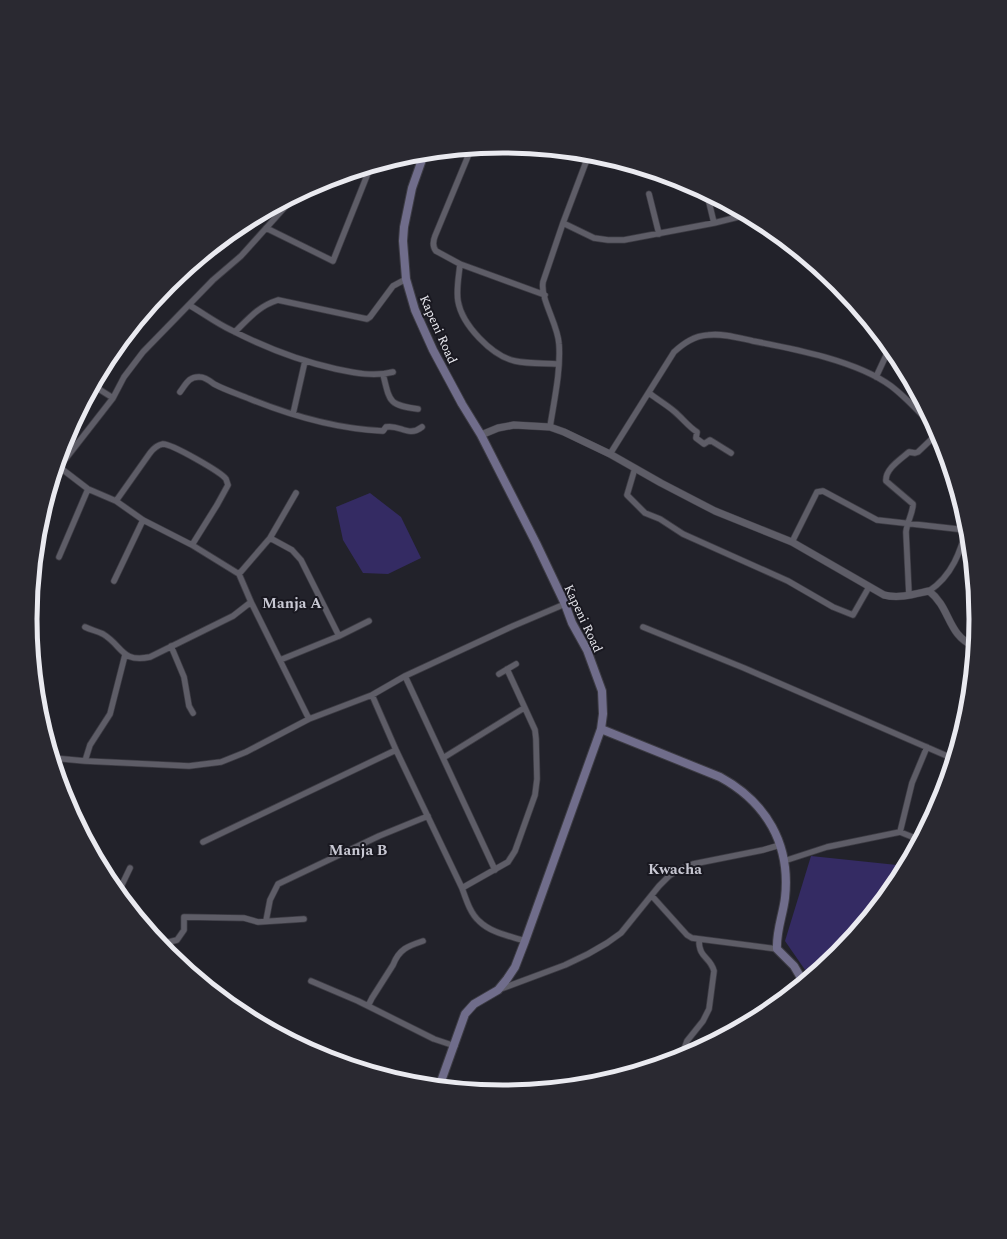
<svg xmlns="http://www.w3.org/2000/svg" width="1007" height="1239" font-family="Spectral,serif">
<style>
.green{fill:#342b63}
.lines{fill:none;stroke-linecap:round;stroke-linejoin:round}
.minor-casing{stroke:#3d3c44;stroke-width:7}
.tertiary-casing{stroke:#3d3c44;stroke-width:8}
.secondary-casing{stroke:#3d3c44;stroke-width:10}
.minor{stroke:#5e5d67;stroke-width:5.5}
.tertiary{stroke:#5e5d67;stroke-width:7}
.secondary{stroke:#706d8b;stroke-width:8}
.labels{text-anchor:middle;stroke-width:4;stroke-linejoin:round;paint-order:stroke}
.street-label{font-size:13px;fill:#eaeaf0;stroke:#191820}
.quarter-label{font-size:15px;font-weight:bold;fill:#c8c8d3;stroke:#191820}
.rim{fill:none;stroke:#eaeaf0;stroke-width:5}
</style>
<rect width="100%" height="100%" fill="#22222a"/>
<path class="green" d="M370,493L401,517L421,558L388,574L363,573L343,540L336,507Z
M811,856L897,865L905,868L897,883L838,954L810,977L785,941Z"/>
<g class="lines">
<defs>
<path id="minor" d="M471,149L435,236C433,241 432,246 436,251L460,264L545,295
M649,194L659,234
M707,194L714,223
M563,223L594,238L608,240H624L714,223L746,215
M266,228L333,261L370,168
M460,264C459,276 456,289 458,301C462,325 492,356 515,361C529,364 544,363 559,364
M189,305C203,313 216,323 231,330C264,347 300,361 336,369C355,373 374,377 393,372
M235,332C249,318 259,306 278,300L367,319L370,317L393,286L406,279
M383,374C390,403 389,405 418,409
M876,377L890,347
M94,386L113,398
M180,392C186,384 189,376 200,377C205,377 210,381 214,384C225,390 238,394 250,399C292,416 338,429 383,431L386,427C400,424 408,438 422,427
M649,393C658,400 667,405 675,412C683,419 689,427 697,432L696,438L704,444L710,440L731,453
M293,414L305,361
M550,427C554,401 561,370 559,344C558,324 540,299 543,282L563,223L589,154
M610,454L674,352C684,343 694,336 708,335C723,333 739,338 753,341C795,349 857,361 891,386C908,399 923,416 937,431
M58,466L88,489L116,501L143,520L192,545L239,574L251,602L309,719
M60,466L113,398L124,377L143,352L213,280L241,256L294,197
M635,468L627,495L645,513L660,519L683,534L788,581L833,607L853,615L869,587
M116,501L150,453C153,449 157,445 163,444C172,444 221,472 226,479L228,485L217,505L192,545
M270,538L292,550L301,560L339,636
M792,542L817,492L823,491L877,520L966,530
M59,557L88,489
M239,574L270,538L296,493
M114,581L143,520
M929,591C952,576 961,551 967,526
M909,595L906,532C907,522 913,513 913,504L886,481C885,469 901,459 909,452L915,453L918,452L938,433
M85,627C91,630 97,631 103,634C123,646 121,663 150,657L233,616L251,602
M643,627L744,668L954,759
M171,646L184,677L189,706L193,713
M280,660L339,636L369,621
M499,674L516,664
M405,676L495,870
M372,695L396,750L462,888C466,899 470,913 479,921C491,933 510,936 525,941
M53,758L85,761L189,766L221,762L246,752L309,719L372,695L405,676L513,626L565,604
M443,758L524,708
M85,761L90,745L110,714L125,655
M900,832L912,783L927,747
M203,842L396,750
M784,861L827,847L900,832L920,840
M462,888L508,862L515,851L535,795L537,779L536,739L535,730L507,669
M118,893L130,868
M652,896L687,935L692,938L777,949
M266,921L270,900L278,884L379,836L428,816
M161,944L177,940L184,930V917L244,918L258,922L304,919
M311,981L358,1001L434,1039L455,1046
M498,990L565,965L588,954L607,943L621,933L659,886L669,876L678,870L693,864L763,850L780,845
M368,1006L372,998L393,965C399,949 408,946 423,941
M681,1058L687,1041L703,1021L709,1009L714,971C710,956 699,959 699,940"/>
<path id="tertiary" d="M481,435L498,428L514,425L550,427L564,432L610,454L661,483L715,511L792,542L884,595C899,599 915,594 929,591C951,608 947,635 974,646"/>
<path id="secondary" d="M424,154L412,188L404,227L403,241L406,279L415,310L433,350L462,404L481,435L536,543L565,604L572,623L587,650L602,691L603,714L601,729L525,941L515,967L507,979L498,990L474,1004L465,1014L439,1087
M601,729L720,777C766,802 791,844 785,898C783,915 776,931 777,949L794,966L804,983"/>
</defs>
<use href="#minor" class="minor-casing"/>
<use href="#tertiary" class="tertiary-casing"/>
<use href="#secondary" class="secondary-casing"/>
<use href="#minor" class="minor"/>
<use href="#tertiary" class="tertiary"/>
<use href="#secondary" class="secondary"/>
</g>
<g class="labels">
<g class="street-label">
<text transform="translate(439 329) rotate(66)" y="5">Kapeni Road</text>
<text transform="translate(584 618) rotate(65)" y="5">Kapeni Road</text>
</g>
<g class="quarter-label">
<text x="292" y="608">Manja A</text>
<text x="358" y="855">Manja B</text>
<text x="675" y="874">Kwacha</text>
</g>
</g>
<path d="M0 0H1007V1239H0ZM37 619a466 466 0 1 1 932 0a466 466 0 1 1-932 0Z" fill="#2a2931" fill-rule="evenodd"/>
<path class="rim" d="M37 619a466 466 0 1 1 932 0a466 466 0 1 1-932 0Z"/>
</svg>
